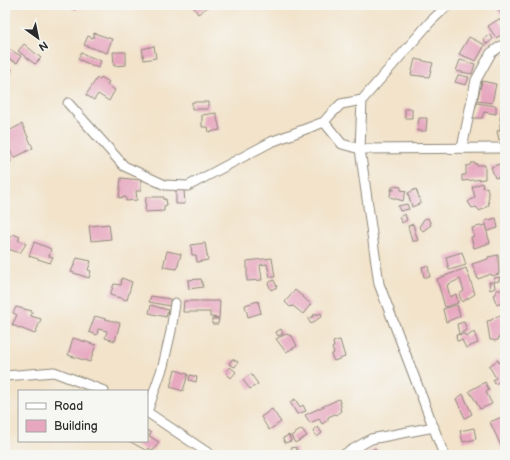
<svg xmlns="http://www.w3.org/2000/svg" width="510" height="460" font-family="'Balsamiq Sans',sans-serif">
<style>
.building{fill:#e7a7bf}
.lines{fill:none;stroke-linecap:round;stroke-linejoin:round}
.minor-casing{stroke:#8e877a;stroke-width:11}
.minor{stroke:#fff;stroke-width:9}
</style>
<rect width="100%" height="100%" fill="#f6f6f2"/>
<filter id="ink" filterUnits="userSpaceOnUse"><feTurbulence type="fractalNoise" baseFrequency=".025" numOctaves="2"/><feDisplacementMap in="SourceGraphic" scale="8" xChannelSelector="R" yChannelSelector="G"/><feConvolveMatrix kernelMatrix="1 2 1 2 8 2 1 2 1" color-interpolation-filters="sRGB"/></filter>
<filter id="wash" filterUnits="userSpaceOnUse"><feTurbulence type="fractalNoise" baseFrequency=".012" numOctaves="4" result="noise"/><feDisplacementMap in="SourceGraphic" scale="16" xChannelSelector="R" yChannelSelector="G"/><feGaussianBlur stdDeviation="0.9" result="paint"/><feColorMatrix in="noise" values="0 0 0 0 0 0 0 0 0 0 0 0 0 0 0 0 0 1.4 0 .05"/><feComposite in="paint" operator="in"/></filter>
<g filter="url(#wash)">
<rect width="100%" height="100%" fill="#f2e3ca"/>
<g id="blocks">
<path class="building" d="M68,5H79L75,10Z
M192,5H207L208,7L198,14Z
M496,5H505V13L502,15Z
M499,19L505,28V33L496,38L488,26Z
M94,33L112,39L107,53L84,45L88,36L93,38Z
M490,34L493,39L487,44L483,39Z
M469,37L485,45L476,61L459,54Z
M24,44L41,58L35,64L18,51Z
M154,46L156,58L144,60L142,49Z
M5,47L21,56L17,63L9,59L5,65L12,69L9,75L5,73Z
M113,52H126V65L114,66Z
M81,53L101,61L98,68L78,59Z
M415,59L433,63L429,77L411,75Z
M460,60L475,64L472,74L456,71Z
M458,75L469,77L466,85L455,82Z
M101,77L109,82L107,85L115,90L109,101L98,94L94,100L86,95L97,78L100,80Z
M482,81L496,84L492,103L477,101Z
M5,85L10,86L5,101Z
M192,102H208V109H192Z
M477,103L496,106V114L484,112L482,118H472Z
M405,109H412V118H405Z
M501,109H505V122H501L500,120Z
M216,113L220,130L209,132L208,127H202V115Z
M419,118H427L426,131H417Z
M500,123H505V140H499L497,131L500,130Z
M22,124L33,148L14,158L5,140V133Z
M5,151L7,157L10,156L11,162L5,163Z
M471,163H476V165H485V179L462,181V175H466V166L470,165Z
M499,164L503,176L495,178L491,167Z
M121,178L141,180V191H136L137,200L126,201V197L119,198Z
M482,183L483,188L487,187L489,197L488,200L489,205L480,211L476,207L472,208L468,202L475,197L472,187Z
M393,186L401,187V190L406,191L403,201L390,197L391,190H394V189H391Z
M416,189L421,203L412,207L408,193Z
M176,190H184L185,204H176Z
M146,197H164V200L166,199L167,205L164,206V211L145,212Z
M407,204L409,209L400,211L398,206Z
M405,214L407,220L402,223L399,217Z
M428,218L431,225L423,231L419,227L424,219Z
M496,218L498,228L488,231L485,221Z
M109,224L111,239L91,241L89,226Z
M413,224L418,241H412L408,226Z
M485,225L490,243L474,248L471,237L474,236L472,228Z
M13,234L20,237L18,240L26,244L20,253L5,248Z
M34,242L51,249L49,256L53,257L50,263L29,256Z
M205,243L208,260L197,262L196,255H192L191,245Z
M167,251L181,254L177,269L163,267Z
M462,252L466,265L449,270L446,257Z
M498,255L499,274L492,276L491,274L478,279L472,264L488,259V257Z
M77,258L91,261L88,270L91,271L89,278L71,272Z
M272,258L275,277H270L267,264L260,265L262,280L247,281V261Z
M428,266L430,277H424L422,267Z
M466,268L475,294L462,302L459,294L464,291L460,279L447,285L450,297L456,294L458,303L445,307L437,279Z
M500,277L499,281L494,282L495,288L490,290L489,282H494V278Z
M122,278L132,282L127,300L110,295L114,284L121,285Z
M201,279L203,287L189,289L188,280Z
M274,280L277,287L271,290L268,283Z
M295,290L311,304L303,314L293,306L290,307L285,302Z
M496,290H505V301L497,305L493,295L496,294Z
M151,296L170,299V306L149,302Z
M184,301H220L219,318L210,317V312H183Z
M258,301L261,313L248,317L245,305Z
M151,305L168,310L166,317L149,313Z
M457,305L460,316L446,322L443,309Z
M16,307L32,311L31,316L41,319L35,334L12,325L17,315L13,313Z
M316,313L317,315L321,313L322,316L311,324L308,319L314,316L313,315Z
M501,315L504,328L503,336L499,337L498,340L494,341L493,340H490L487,321L492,320L493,318Z
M95,316L120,323L115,341L105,338L107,331L98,329L97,335L89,332Z
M212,319H219L218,324H212Z
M464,322L467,330L459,334L457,324Z
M281,329L283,334L278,336L276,332Z
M474,332L478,343L466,348L462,340L457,341L456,335L465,334L466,337Z
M286,334L292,336L297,346L286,352L276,339Z
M73,338L96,345L90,362L68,355Z
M339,340H340L345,357L334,361L331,355L334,353L332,348L334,347L333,342Z
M232,359L238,362L235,367L229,364Z
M498,360L499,363L503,360L505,363V385L502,387L499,382L495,384L493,380L496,378L489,366Z
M230,367L236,372L231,378L226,373Z
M175,370L188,374L183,391L170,387Z
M251,374L258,384L250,389L243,380Z
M190,375L197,377L196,382L189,380Z
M485,382L489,390L486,392L492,404L480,409L475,400L469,391Z
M463,394L472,414L465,418L456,399Z
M295,399L300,407L303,405L306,411L297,414L290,402Z
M339,399L341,406L340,408L341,411L336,415L335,414L328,417V420L322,424L319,419L310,423L305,415Z
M272,409L281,422L269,430L261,417Z
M504,416L505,418V447L502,448L490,422Z
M318,427L322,433L317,437L313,430Z
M474,428L476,439L463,442L460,431Z
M302,429L307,436L295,443L291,436Z
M147,430L151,433L149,436L159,442L153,451L149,448L147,451L129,441H147Z
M289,435L291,441L285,443L283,438Z
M296,447L298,455H294L291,448Z
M375,448L381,455H365Z"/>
</g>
</g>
<g filter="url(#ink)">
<use href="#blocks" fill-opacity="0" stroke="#8e877a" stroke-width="1"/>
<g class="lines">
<defs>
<path id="minor" d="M362,100L360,149L379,284L444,455
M68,103L124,166L165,185L188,186L271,142L324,122L329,116L341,104L362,100L431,21L448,5
M324,122L342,144L360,149L505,148
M462,148L476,80L491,53L501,46H505
M5,376L54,372L104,391
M147,412L163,366L171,331L175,303
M147,412L211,455
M343,455L371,439L434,427"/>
</defs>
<use href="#minor" class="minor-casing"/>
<use href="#minor" class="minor"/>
</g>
</g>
<rect width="510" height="460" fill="none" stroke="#f6f6f2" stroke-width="20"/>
<rect x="18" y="390" width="130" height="52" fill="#f6f6f2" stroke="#a5a5a2"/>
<rect x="26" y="403" width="20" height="6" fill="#ffffff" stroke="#a5a5a2"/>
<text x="54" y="410" font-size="12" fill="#2b2b2b">Road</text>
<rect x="26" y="420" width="20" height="12" fill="#e7a7bf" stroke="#a5a5a2"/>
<text x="54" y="430" font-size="12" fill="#2b2b2b">Building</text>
<g transform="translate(38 38) rotate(147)" stroke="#f6f6f2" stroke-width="3" paint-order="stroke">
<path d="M0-3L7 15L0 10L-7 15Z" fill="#2b2b2b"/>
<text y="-6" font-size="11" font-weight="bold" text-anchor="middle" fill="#2b2b2b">N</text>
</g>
</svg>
